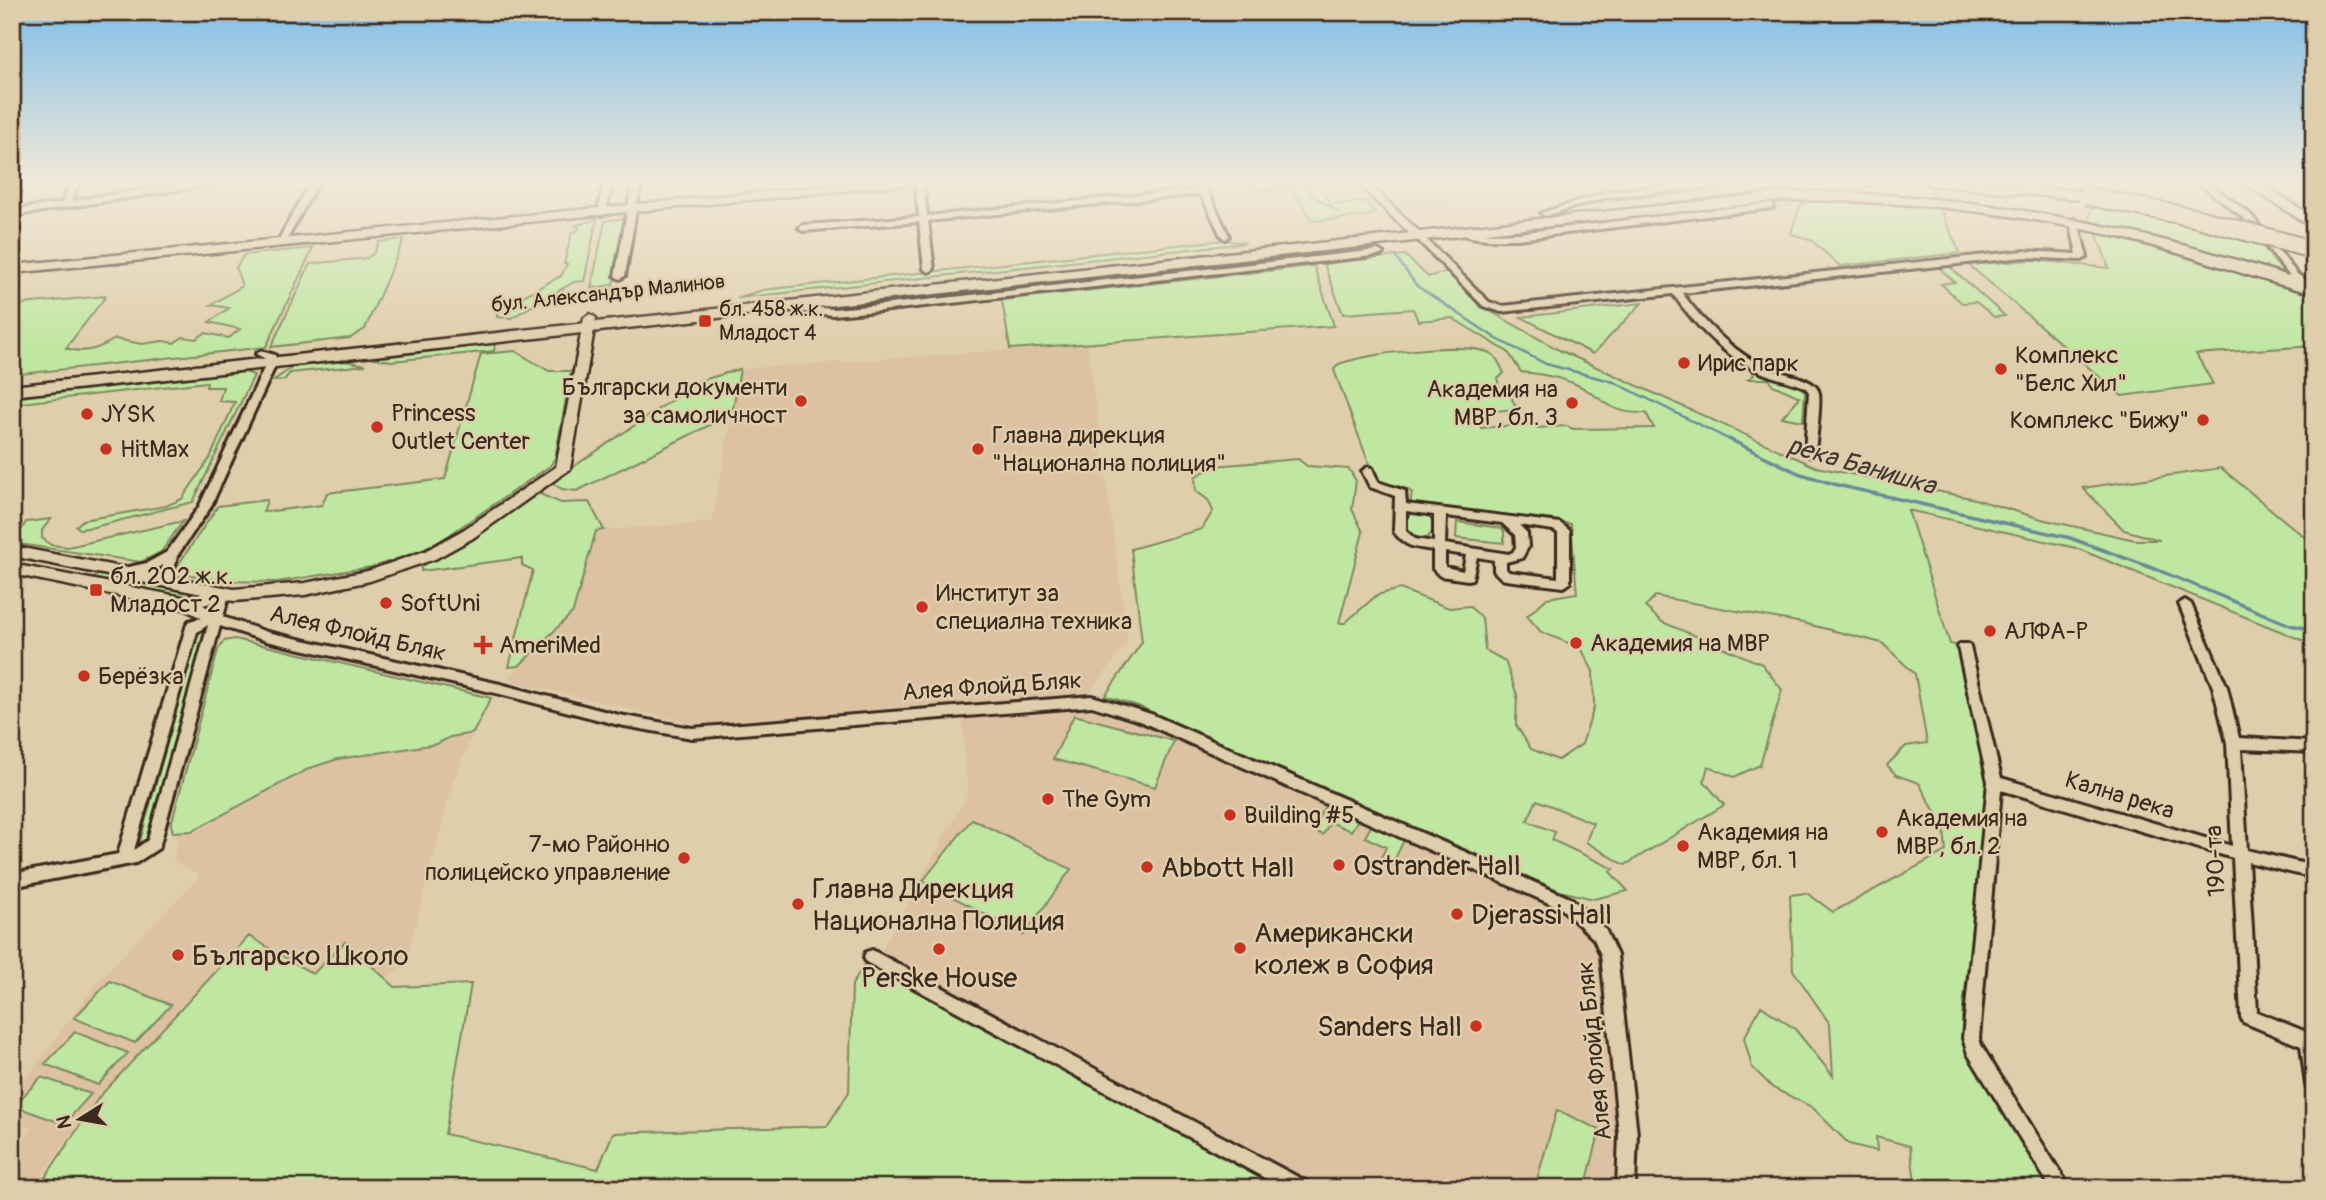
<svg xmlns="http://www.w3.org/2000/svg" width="2326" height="1200" font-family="Pangolin,sans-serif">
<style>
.built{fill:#dcc2a2}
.green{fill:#c0e7a1;stroke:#7e8860;stroke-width:2}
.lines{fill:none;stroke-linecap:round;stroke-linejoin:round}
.stream-far1{stroke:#678c97;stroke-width:2.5}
.stream{stroke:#678c97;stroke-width:3.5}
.minor-tunnel{stroke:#bead8f;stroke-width:10;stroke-dasharray:10 4.5;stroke-linecap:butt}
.minor-casing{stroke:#3b2a1e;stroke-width:6}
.tertiary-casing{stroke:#3b2a1e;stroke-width:5}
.primary-casing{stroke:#3b2a1e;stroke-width:5}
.trunk-casing{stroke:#3b2a1e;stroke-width:5}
.minor{fill:#dfceab;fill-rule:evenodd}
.tertiary{fill:#dfceab;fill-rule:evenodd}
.primary{fill:#dfceab;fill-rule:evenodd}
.trunk{fill:#dfceab;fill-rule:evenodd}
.primary-bridge-casing{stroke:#3b2a1e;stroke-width:21;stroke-linecap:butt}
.primary-bridge{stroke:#dfceab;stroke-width:17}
.poi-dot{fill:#c8321e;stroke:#dfceab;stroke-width:2.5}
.labels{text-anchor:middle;stroke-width:5;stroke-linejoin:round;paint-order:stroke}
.far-street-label{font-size:21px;fill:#3b2a1e;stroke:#dfceab}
.far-poi-label{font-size:21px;fill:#3b2a1e;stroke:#dfceab;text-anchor:start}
.poi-label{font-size:24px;fill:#3b2a1e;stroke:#dfceab;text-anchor:start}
.street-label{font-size:24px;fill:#3b2a1e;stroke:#dfceab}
.water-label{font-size:26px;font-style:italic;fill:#423a32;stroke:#dfceab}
.near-poi-label{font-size:28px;fill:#3b2a1e;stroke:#dfceab;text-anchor:start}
</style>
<rect width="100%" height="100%" fill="#dfceab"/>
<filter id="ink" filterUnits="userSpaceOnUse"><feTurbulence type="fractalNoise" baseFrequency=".0143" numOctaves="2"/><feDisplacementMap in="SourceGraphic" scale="14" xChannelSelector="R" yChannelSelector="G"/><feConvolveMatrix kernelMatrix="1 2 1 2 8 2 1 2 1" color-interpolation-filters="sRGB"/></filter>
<g filter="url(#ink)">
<path class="built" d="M83,181H182L76,199Z
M1374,181H1697L1414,211L1399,207Z
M1087,344L1128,641L1089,694L698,725L506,680L573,612L596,531L712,522L740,369Z
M1079,708L1112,713L1138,722L1552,903L1577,922L1594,942L1600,958L1618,1118L1614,1188H1319L879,955L968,793L962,718Z
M473,733L453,782L405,967L386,978L345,942L313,974L99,1097L32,1188H12V1156L32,1128L12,1124V1097L100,979L200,876L173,861L178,833L310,768L338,759L437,744L450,737Z"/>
<path class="green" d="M1251,181H1314L1331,204L1366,202L1375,212L1368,216L1312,221L1292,187L1256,191Z
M1767,181H1801L1586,203L1604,200Z
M1896,184L1929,185L1934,197L1822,192L1725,197Z
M1806,201L1938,205L1960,253L1840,266L1810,239L1791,234L1799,208Z
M2099,206L2254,236L2284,274L2089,221L2091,209Z
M625,218L613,285L591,288L605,221Z
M597,219L584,281L574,282L511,318L497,317V310L561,276L567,264H564L572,232L578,231L579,227L574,226Z
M2100,232L2266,278L2308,294L2314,297V346L2196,354L2213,384L2122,396L1969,265L2033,260L2109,268L2097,235Z
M404,239L365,329L350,338L271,347L310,264L367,258L374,253L379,242Z
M1223,240L1246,243L737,298L763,290Z
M313,248L266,347L12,375V305L106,296L66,348C83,355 101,348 115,339L142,344L163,341L174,343L183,337L196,339L205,333L229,338L240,329L209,322L229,308L211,305L242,286L236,268L244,255Z
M1405,255L1428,277L1446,272L1488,310L1559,350L1816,467L1971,498L2045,520L2135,540H2160L2124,530L2083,488L2221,468L2314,545V645L2076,548L1908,510L1950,644L1959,646L1989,779L1962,1018L1964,1036L2053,1188H1916L1910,1146L1876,1137L1877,1151L1849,1144L1812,1107L1773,1088L1752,1067L1744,1038L1761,1006L1795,1029L1833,1076L1830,1024L1793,970L1790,895L1807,893L1833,912L1946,851L1944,828L1919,783L1896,775L1887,765L1906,746L1927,743L1915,674L1882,643L1803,623L1655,596L1645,607L1662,622L1762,664L1782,690L1760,765L1734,777L1708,766L1704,781L1724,805L1625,865L1586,842L1593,823L1537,800L1527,821L1555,832L1552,840L1614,869L1610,872L1628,891L1594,899L1560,891L1138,706L1105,696L1142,642L1131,549L1202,529L1213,511L1208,500L1196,491L1195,477L1214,466L1298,459L1307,466L1349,469L1356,481L1352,509L1363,532L1339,623H1345L1377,595L1400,589L1449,608L1469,606L1482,618L1485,650L1505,661L1517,695L1516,725L1531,749L1558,760L1582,744L1594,707L1593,671L1581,648L1541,632L1527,616L1547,598L1577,593L1571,524L1410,504L1412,493C1401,482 1386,488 1374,477L1334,370L1337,365C1361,354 1471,339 1493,355C1498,359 1501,367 1504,373L1498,379V386L1502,392L1510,395L1517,409L1473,413L1481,428L1533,424L1538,428L1567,426L1573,429L1654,428L1646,413C1617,413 1612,408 1590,392C1571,379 1544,374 1521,372L1508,352L1452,318L1418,321L1413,309L1343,314L1324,264Z
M1260,259L1264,260L830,310L805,308Z
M1314,266L1334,326L1010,349L1002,300Z
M1950,267L2005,316L1994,317L1976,302L1962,303L1941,284L1955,282L1939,268Z
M1642,303L1593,354L1521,317Z
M495,344L494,351L391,361L375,358Z
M515,351L549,371H571L555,458L550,466L433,546L377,566L277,582L223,581L186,574L176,568L218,506L267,500L263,512L322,505L327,493L445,479L481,354Z
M345,361L366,365L290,373L284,380L273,381L293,367Z
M740,369L732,414L577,491L562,489L551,482L700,381Z
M1752,371L1796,385L1805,391L1803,421L1782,417L1800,397L1773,385L1769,379H1748L1754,375Z
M245,372L254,375L193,502L94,527L80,529L76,526L83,520L166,506L182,499L210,458L235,402L219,401L223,387H206L207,382L12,404V398Z
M535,492L561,503L589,502L604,530L596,531L573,612L519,666L509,667L533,570L522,565V558L421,571V566L463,544Z
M1405 526a14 14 0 1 1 28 0a14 14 0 1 1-28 0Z
M51,519L42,530V538L51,545L68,547L183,521L161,552L141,562L12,543V530L22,529L26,522Z
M1457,522L1501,528L1504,531V543L1456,538Z
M99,574L193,593V595L187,598L92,579Z
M206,625L147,843L138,848L199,628Z
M235,639L491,698L473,733L450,737L437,744L338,759L310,768L192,831L173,832L171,825L218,650L224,641Z
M1074,715L1174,741L1155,787L1053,759Z
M1326,804L1359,818L1351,831L1330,822L1323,835L1312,830Z
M972,819L1071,869L1024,935L923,881Z
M1372,824L1405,838L1392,865L1380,860L1386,847L1365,837Z
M249,936L313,974L345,942L395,987L471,984L445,1134L598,1169L613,1133L827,1126L849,1092L852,985L866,961L1282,1188H38L99,1097Z
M110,981L171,1005L135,1043L74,1018Z
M75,1032L128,1053L98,1085L45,1064Z
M41,1077L91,1094L64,1124L14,1106Z
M1557,1110L1600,1130L1585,1188H1547L1536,1183Z"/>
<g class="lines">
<path class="stream-far1" d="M1302,181L1311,194L1339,212
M1395,256L1417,286L1497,339L1546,364L1614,382L1732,441"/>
<path class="stream" d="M1729,439L1798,473L1837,485L2070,538L2158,570L2290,625L2314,630"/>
<path class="minor-tunnel" d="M1770,206L1885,181"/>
<defs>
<path id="minor" d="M72,181H80L71,201L198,181H219L215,184L12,216V210L62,203Z
M311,181H319L285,243L278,245L277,243Z
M604,181H612L606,212L602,215L598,212Z
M633,181H641L625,276L620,279L615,276Z
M915,181H923L927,216L1199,189L1195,181H1203L1229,236L1225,239L1221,236L1201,194L928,221L934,269L929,272L924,269L919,222L803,231L799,228L803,225L919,217Z
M1713,181H1742L1738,184L1608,197L1545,216L1541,213L1607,192Z
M2196,181H2206L2251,215L2297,274L2313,285V289H2307L2291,278L2245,219Z
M1770,203L1773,204V208L1518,239C1498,239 1474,241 1457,232L1461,229L1491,234L1518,233Z
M2074,219L2078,222L2087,257L2082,260L2024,257L1682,293C1704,323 1733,352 1767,368C1781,374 1816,377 1819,393C1821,404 1816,440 1815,453L1810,456L1805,453L1809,392L1805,387C1790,381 1773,378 1758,371C1723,355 1695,325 1673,294L1501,312L1483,306L1414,236L1421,234L1489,302L1502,306L2024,251L2077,254L2070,222Z
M1378,250L1383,253L1381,255L880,311L833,315L781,310L776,307L781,304L833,309L880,305Z
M261,351L275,355L277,362L210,508L177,556L173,574L184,584L182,587C174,590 165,582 161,575L163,565L150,571L123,576L119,575L117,572L119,569L147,563L167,552L199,507L267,362L266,359L256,354Z
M1368,467L1372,468L1378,482L1405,491L1406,504L1560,523L1570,531V583L1564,587L1506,580L1502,579L1494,571V560L1477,557L1472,579L1468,580L1440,576L1433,569V550C1414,547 1407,548 1394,532L1395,496L1370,487L1362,471ZM1406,511L1434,515V542L1415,539L1406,531ZM1446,516L1502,523L1515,535L1516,547L1513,552L1509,554L1445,544ZM1519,525L1553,530L1558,533V578L1509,572L1506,569V562L1522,558L1528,547L1527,533ZM1445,552L1466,555L1463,571L1445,567Z
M223,590L229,594L223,617L267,632L500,684L619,715L692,728L1092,696L1151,714L1572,899L1605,929L1617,955L1637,1134L1635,1188H1617L1619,1134L1601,955L1594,939L1562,909L1142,722L1092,706L692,738L619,725L500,694L266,641L220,626L159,848L136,863L12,887V874L118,854L187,624L189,621L211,616L217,594ZM208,625L148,840L134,850L197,632Z
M2185,600L2191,604L2227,687L2239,738L2314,742V752L2241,749L2247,850L2314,866V878L2248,862L2257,1012L2314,1035V1093L2308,1091L2306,1085L2301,1046L2243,1022L2241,1017L2233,858L2001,790L1979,1038L1981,1045L2070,1188H2051L1968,1054L1963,1038L1988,782L1958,647L1960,644H1968L1970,647L2001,778L2232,846L2227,743L2213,687L2179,604Z
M872,950L1307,1182L1310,1188H1283L866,962L864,957L866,952Z"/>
<path id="tertiary" d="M877,181H917L912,184L12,273V265Z
M1355,181H1366L1422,234V238H1414Z
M590,314L596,318L570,469L473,538L435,559L370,581L305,595L234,601L225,599L203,605L223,616L225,620L223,624L217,626L184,609L12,574V564L188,598L202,594L12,556V546L234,589L305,583L368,571L425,551L463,530L556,467L584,318Z"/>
<path id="primary" d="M1924,181H1978L2086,192L2093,196L2086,200L1931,185Z
M1785,192C1973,191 2136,226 2314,284V294C2248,277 2185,253 2119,237C2009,211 1898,200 1785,200L12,396V386Z"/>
<path id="trunk" d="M2241,181H2258L2314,218V229Z"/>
</defs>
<use href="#minor" class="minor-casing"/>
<use href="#tertiary" class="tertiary-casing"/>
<use href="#primary" class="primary-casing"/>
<use href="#trunk" class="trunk-casing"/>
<use href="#minor" class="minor"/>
<use href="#tertiary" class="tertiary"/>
<use href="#primary" class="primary"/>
<use href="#trunk" class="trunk"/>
<defs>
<path id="primary-bridge" d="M2086,196L2196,218L2314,250"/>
</defs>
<use href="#primary-bridge" class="primary-bridge-casing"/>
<use href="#primary-bridge" class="primary-bridge"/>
</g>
</g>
<linearGradient id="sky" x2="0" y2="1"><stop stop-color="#80bee8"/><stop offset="0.52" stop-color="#f1e9d9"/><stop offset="1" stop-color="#f1e9d9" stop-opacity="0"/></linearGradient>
<rect width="2326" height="349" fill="url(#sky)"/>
<g class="poi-dot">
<rect x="698" y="314" width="14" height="14" rx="3.5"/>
<circle cx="1684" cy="363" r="7"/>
<circle cx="2001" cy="369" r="7"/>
<circle cx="801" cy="401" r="7"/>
<circle cx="1572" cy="403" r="7"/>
<circle cx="87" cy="414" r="7"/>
<circle cx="2203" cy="420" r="7"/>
<circle cx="377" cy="427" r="7"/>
<circle cx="106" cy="449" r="7"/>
<circle cx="978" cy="449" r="7"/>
<rect x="89" y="583" width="14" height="14" rx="3.5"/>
<circle cx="386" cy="603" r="7"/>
<circle cx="922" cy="607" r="7"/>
<circle cx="1990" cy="631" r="7"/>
<circle cx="1576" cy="643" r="7"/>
<path d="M479.5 634.5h7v7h7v7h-7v7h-7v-7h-7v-7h7z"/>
<circle cx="84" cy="676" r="7"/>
<circle cx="1048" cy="799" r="7"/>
<circle cx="1230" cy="815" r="7"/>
<circle cx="1882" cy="832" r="7"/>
<circle cx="1683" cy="846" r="7"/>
<circle cx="684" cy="858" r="7"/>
<circle cx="1339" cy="865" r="7"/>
<circle cx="1147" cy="867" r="7"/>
<circle cx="798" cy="904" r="7"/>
<circle cx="1457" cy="914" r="7"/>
<circle cx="1240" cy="948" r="7"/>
<circle cx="939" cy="949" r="7"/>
<circle cx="178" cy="955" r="7"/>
<circle cx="1476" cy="1026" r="7"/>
</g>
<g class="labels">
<g class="far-street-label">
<text transform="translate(608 293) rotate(-6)" y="7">бул. Александър Малинов</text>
</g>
<g class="far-poi-label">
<text x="719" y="316">бл. 458 ж.к.<tspan x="719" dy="24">Младост 4</tspan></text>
</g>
<g class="poi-label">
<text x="2015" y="363">Комплекс<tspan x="2015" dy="28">"Белс Хил"</tspan></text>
<text x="1698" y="371">Ирис парк</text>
<text x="787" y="395" text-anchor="end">Български документи<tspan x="787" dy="28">за самоличност</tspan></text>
<text x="1558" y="397" text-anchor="end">Академия на<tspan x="1558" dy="28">МВР, бл. 3</tspan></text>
<text x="391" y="421">Princess<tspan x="391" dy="28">Outlet Center</tspan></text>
<text x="101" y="422">JYSK</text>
<text x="2189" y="428" text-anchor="end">Комплекс "Бижу"</text>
<text x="992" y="443">Главна дирекция<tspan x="992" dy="28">"Национална полиция"</tspan></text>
<text x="120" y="457">HitMax</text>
<text x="110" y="584">бл. 202 ж.к.<tspan x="110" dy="28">Младост 2</tspan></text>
<text x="936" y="601">Институт за<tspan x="936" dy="28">специална техника</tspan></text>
<text x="400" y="611">SoftUni</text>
<text x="2004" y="639">АЛФА-Р</text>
<text x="1590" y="651">Академия на МВР</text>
<text x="499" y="653">AmeriMed</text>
<text x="98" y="684">Берёзка</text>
<text x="1062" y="807">The Gym</text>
<text x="1244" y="823">Building #5</text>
<text x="1896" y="826">Академия на<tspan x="1896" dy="28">МВР, бл. 2</tspan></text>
<text x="1697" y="840">Академия на<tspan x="1697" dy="28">МВР, бл. 1</tspan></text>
<text x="670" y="852" text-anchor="end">7-мо Районно<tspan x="670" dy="28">полицейско управление</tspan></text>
</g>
<g class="street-label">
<text transform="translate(358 633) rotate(13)" y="8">Алея Флойд Бляк</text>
<text transform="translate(992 686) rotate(-4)" y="8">Алея Флойд Бляк</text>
<text transform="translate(2120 795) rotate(17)" y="8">Кална река</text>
<text transform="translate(2215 861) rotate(-93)" y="8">190-та</text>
<text transform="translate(1594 1051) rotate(-96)" y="8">Алея Флойд Бляк</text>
</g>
<g class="water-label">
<text transform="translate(1862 465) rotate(16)" y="9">река Банишка</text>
</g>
<g class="near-poi-label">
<text x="1353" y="875">Ostrander Hall</text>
<text x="1161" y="877">Abbott Hall</text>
<text x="812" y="898">Главна Дирекция<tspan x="812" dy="32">Национална Полиция</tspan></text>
<text x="1471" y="924">Djerassi Hall</text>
<text x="1254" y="942">Американски<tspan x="1254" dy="32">колеж в София</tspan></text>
<text x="192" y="965">Българско Школо</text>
<text x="939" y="987" text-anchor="middle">Perske House</text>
<text x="1462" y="1036" text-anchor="end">Sanders Hall</text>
</g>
</g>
<rect width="2326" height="1200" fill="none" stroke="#dfceab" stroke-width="42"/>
<rect x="21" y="21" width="2284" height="1158" fill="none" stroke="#3b2a1e" stroke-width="2.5" filter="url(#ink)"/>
<g transform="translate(80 1119) rotate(259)" stroke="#dfceab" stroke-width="5" paint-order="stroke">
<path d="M0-5L12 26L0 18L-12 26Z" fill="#3b2a1e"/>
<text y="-10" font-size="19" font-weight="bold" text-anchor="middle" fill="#3b2a1e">N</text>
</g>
</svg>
